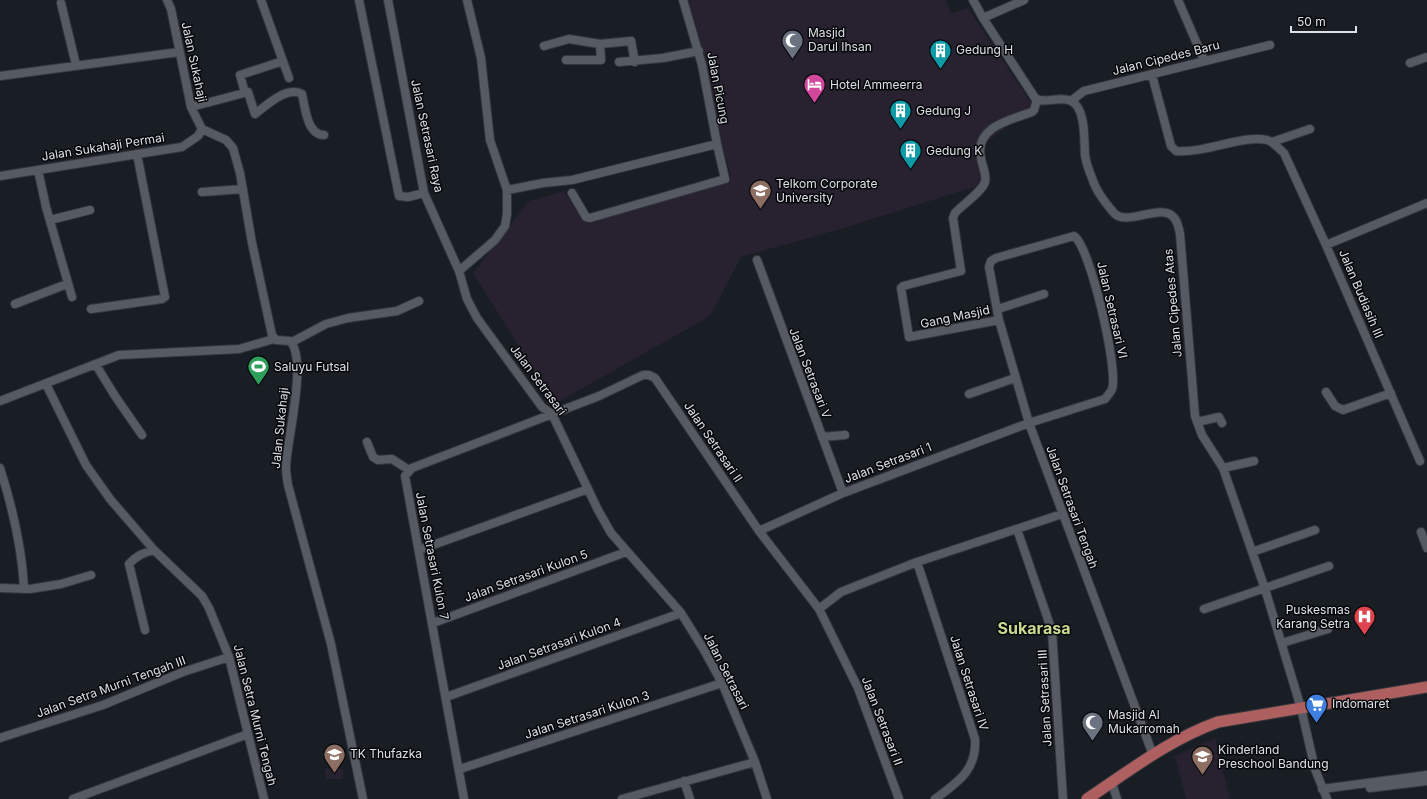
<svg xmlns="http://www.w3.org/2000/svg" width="1427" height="799" font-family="Inter,sans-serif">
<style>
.education{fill:#272130}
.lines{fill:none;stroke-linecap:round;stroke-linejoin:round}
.minor-casing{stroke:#35373d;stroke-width:10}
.major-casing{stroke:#35373d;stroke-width:13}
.minor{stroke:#565b63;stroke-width:8}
.major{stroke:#ae5f60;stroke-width:11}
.labels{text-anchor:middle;stroke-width:3;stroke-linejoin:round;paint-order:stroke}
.poi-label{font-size:12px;fill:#dde0e5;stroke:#06070a;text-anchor:start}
.street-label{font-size:12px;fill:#dde0e5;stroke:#06070a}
.district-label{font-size:16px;font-weight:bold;fill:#c8da8f;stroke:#06070a}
</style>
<rect width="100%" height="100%" fill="#191d24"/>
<path class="education" d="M688,0H946L951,13L968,8L1034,107L980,147L987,183L844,228L741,257L710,316L555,404L473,273L529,201L564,191L584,221L589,222L728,182L731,175L721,142L703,49Z
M1215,738L1230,799H1186L1175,756Z
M325,769H343V779H326Z"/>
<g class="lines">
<defs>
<path id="minor" d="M167,0L171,9L191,107L202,129L226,140L233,148L240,173L252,243L272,335L276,340L290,341C308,359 287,440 286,466C286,472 287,479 288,485L331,644L363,799
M261,0L289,78
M359,0L399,196L408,197L424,193
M388,0L424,193L459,271L467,299L477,318L542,407L552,414L598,510L611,533L681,613L704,650L722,683L755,762L767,799
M973,0L983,18L1035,98C1045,105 1059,95 1071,101C1086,108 1084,140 1085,155C1086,162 1089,171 1092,178C1096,191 1105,202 1113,212C1126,229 1163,200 1175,219C1178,223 1179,229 1180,234L1195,416L1202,435L1223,468L1265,589L1301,708L1315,769L1327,799
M1178,0L1204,60
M61,3L76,65
M983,18L1024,0
M544,46L569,39L600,44L631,41L635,62
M566,60H601L600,44
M619,62L663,58L699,51
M1410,63L1427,57
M1152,75L1171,146L1176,151C1203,154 1245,134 1267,140C1274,142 1279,149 1284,153L1326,245L1420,461
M0,76L179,52
M245,93L240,75L283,61
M1071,101L1084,91L1270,45
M191,107L248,92L255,114C267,105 286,86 302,94C305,107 307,135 324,135
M1272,142L1310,129
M38,170L46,207L72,297
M0,176L182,147L198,136L202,129
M507,190L543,183L572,180L717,144
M202,192L243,189
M572,193L586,217L590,218L725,179L717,144L702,65L683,0
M50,220L90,210
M1326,245L1427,203
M757,260L843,493
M459,271L495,240L505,226L507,214V190L490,140L481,58L467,0
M15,304L67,284
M91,309L162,299L165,297L137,154
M998,309L1044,294
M999,320L909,337L901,288L903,286L961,271L953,218L955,213C962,205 982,192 985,182C987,174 982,166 981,158C974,127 1010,120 1032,112L1034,110L1037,100
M292,342L326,324L348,318L397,311L419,301
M96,365L115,396L142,435
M46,384L86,465L110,499L154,550L202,596L209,608L229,657L264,799
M1326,392L1335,406L1343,410L1391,393
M969,394L1015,378
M0,401L119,355L239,349L274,339
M1197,422L1219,417L1222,423
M822,437L845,435
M367,442L373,457L378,460L392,459L409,470
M0,468C12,506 22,548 24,588
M1223,468L1254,461
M1017,529L1052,631L1063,799
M759,531L843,493L1029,423L1105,399C1107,396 1111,392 1112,389C1119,371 1090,246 1074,236L996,258L991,261L989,267L999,320L1029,423L1153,755
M1421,532L1427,548
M419,550L588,489
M1252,552L1315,530
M917,562L975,739C977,770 958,782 935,799
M0,588L30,589L61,584L91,575
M819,609L841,592L917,562L1062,514
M1204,609L1329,566
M433,623L626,552
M145,630L129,564C136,556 143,553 154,550
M1282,643L1328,629
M446,697L681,613
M0,738L103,705L183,672L229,657
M460,769L722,683
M684,781L690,799
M1112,783L1117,799
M1370,788L1427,781
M1322,789L1427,775
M73,799L248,734
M464,799L405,476L412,468L599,396L643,375H649L655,378L759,531L819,609L858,688L899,799
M622,799L755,762"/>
<path id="major" d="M1087,799C1129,771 1170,739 1218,722L1427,687"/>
</defs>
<use href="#minor" class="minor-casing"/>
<use href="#major" class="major-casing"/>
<use href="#minor" class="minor"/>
<use href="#major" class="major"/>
</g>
<defs>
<symbol id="mosque-pin" viewBox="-11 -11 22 30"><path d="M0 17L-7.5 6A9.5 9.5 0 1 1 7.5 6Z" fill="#6b7280" stroke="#06070a"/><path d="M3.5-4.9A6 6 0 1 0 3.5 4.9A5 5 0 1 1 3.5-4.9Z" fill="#fff"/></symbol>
<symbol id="building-pin" viewBox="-11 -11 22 30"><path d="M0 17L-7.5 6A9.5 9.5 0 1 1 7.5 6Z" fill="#0f9aa8" stroke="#06070a"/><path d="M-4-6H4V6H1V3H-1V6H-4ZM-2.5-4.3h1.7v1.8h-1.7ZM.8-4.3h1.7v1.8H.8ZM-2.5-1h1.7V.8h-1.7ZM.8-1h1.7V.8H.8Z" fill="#fff"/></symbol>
<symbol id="hotel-pin" viewBox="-11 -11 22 30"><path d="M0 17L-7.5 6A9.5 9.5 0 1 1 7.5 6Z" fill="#d1479c" stroke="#06070a"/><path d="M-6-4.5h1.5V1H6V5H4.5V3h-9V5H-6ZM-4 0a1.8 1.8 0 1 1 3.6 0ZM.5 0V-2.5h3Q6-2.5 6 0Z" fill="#fff"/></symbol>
<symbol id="university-pin" viewBox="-11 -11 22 30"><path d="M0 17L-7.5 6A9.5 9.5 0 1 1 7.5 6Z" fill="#8d6e63" stroke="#06070a"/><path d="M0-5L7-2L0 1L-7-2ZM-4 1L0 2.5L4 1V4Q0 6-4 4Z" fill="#fff"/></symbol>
<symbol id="stadium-pin" viewBox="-11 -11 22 30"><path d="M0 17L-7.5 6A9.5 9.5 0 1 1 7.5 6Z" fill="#2e9e5b" stroke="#06070a"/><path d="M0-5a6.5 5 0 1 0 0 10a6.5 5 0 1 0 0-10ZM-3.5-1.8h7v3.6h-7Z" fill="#fff"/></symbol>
<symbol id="hospital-pin" viewBox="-11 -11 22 30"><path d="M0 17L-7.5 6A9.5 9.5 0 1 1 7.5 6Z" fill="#e0444e" stroke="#06070a"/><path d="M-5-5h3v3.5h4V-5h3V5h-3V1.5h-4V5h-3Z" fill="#fff"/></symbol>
<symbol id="supermarket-pin" viewBox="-11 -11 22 30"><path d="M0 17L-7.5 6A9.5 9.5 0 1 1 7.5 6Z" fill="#3f7fe0" stroke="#06070a"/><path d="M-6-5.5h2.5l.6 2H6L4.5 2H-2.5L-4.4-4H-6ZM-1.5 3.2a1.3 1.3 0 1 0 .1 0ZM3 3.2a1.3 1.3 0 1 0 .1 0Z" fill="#fff"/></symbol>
<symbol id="school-pin" viewBox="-11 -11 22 30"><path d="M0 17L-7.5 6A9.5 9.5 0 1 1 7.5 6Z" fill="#8d6e63" stroke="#06070a"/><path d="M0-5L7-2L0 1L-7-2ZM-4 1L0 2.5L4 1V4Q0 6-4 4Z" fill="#fff"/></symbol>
</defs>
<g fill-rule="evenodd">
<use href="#mosque-pin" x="780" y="28" width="25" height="34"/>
<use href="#building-pin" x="928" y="38" width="25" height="34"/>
<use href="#hotel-pin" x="802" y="72" width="25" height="34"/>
<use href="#building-pin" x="888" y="98" width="25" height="34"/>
<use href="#building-pin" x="898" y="138" width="25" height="34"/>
<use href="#university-pin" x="748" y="178" width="25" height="34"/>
<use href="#stadium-pin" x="246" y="354" width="25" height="34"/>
<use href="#hospital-pin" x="1352" y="604" width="25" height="34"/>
<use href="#supermarket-pin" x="1304" y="692" width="25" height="34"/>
<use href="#mosque-pin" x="1080" y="710" width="25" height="34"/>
<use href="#school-pin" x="322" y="742" width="25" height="34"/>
<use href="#school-pin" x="1190" y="744" width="25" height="34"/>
</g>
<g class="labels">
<g class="poi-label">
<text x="808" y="37">Masjid<tspan x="808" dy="14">Darul Ihsan</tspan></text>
<text x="956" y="54">Gedung H</text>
<text x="830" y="89">Hotel Ammeerra</text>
<text x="916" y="115">Gedung J</text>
<text x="926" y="155">Gedung K</text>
<text x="776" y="188">Telkom Corporate<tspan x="776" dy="14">University</tspan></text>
<text x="274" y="371">Saluyu Futsal</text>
<text x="1350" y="614" text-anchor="end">Puskesmas<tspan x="1350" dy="14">Karang Setra</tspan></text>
<text x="1332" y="708">Indomaret</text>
<text x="1108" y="719">Masjid Al<tspan x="1108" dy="14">Mukarromah</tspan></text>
<text x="1218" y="754">Kinderland<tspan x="1218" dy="14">Preschool Bandung</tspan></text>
<text x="350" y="758">TK Thufazka</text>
</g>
<g class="street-label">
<text transform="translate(1166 58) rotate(-14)" y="4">Jalan Cipedes Baru</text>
<text transform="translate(194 62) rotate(78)" y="4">Jalan Sukahaji</text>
<text transform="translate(718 88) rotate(79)" y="4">Jalan Picung</text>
<text transform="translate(427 136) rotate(78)" y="4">Jalan Setrasari Raya</text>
<text transform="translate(103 147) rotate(-9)" y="4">Jalan Sukahaji Permai</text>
<text transform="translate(1361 294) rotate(67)" y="4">Jalan Budiasih III</text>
<text transform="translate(1173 303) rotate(-95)" y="4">Jalan Cipedes Atas</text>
<text transform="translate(1112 310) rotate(77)" y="4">Jalan Setrasari VI</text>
<text transform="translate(955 317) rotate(-12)" y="4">Gang Masjid</text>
<text transform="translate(810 373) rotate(69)" y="4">Jalan Setrasari V</text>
<text transform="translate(538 380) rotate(53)" y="4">Jalan Setrasari</text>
<text transform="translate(280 428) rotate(-84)" y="4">Jalan Sukahaji</text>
<text transform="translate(713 442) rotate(56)" y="4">Jalan Setrasari II</text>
<text transform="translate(888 463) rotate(-21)" y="4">Jalan Setrasari 1</text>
<text transform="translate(1072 507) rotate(70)" y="4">Jalan Setrasari Tengah</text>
<text transform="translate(432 556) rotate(79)" y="4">Jalan Setrasari Kulon 7</text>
<text transform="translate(526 576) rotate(-20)" y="4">Jalan Setrasari Kulon 5</text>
<text transform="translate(559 644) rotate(-20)" y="4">Jalan Setrasari Kulon 4</text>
<text transform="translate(726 671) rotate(63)" y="4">Jalan Setrasari</text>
<text transform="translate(969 683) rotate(72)" y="4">Jalan Setrasari IV</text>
<text transform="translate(111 687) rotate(-20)" y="4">Jalan Setra Murni Tengah III</text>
<text transform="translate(1045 698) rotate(-93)" y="4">Jalan Setrasari III</text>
<text transform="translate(255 715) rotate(76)" y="4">Jalan Setra Murni Tengah</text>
<text transform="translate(587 715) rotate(-18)" y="4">Jalan Setrasari Kulon 3</text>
<text transform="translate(882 721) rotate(69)" y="4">Jalan Setrasari II</text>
</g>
<g class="district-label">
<text x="1034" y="634">Sukarasa</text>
</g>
</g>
<path d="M1291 26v6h65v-6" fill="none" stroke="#dde0e5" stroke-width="2"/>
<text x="1297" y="26" font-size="12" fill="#dde0e5" stroke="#06070a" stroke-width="3" paint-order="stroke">50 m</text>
</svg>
